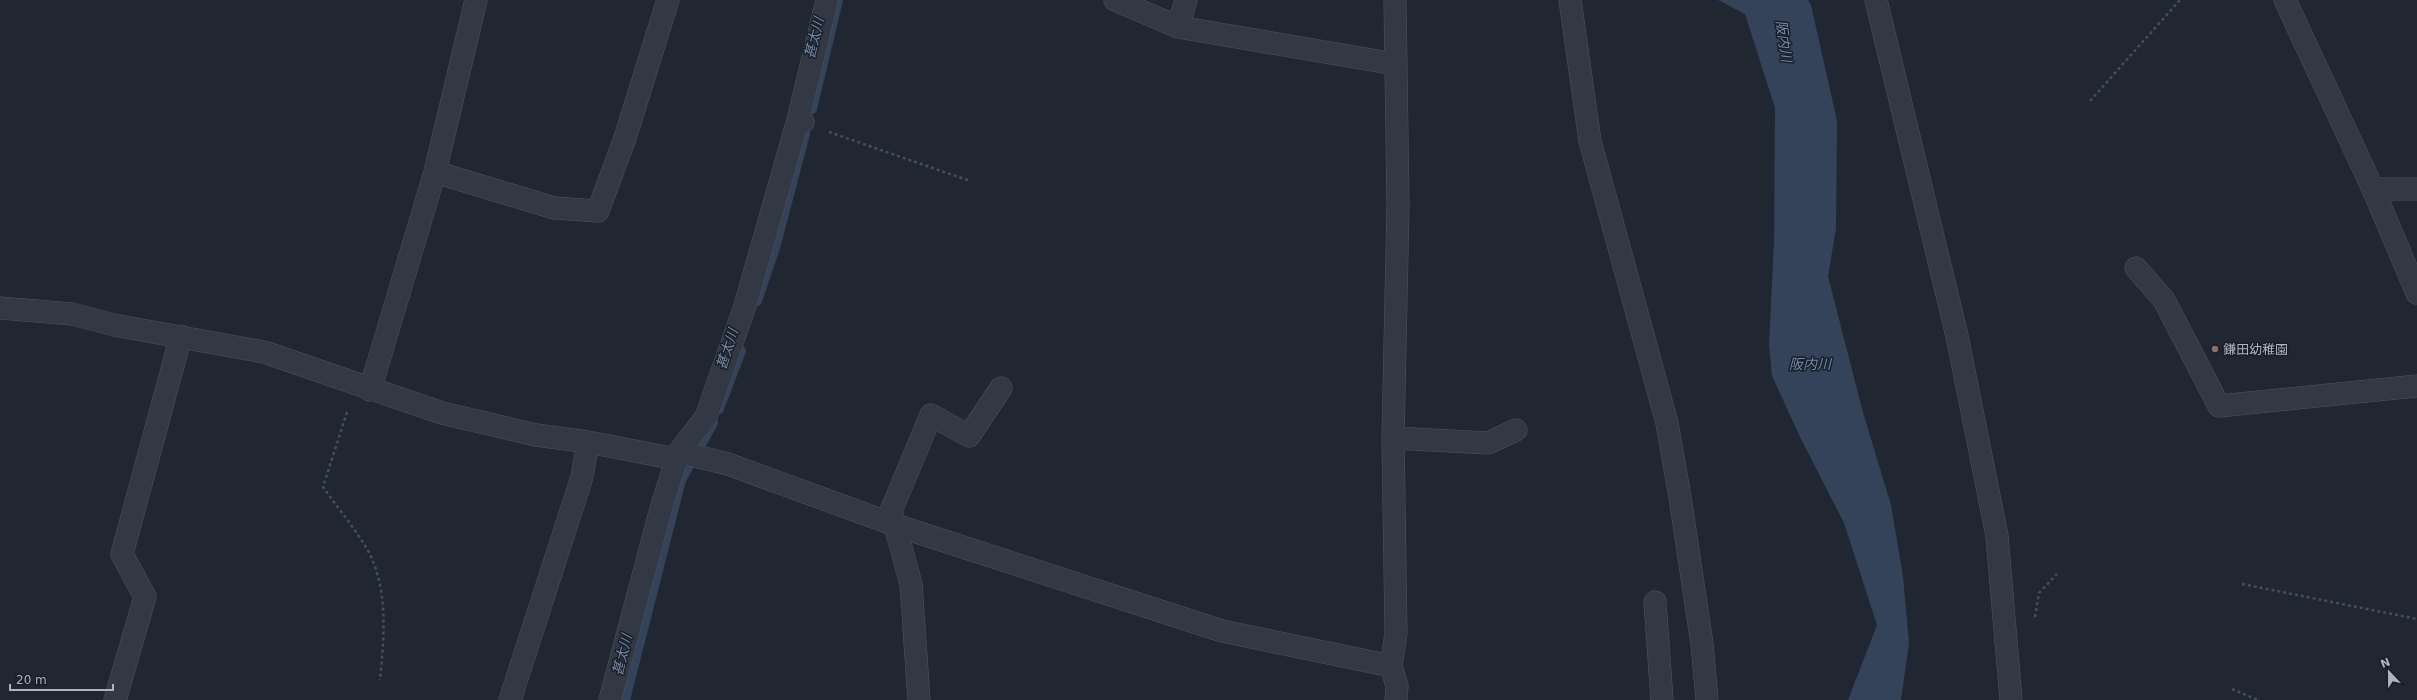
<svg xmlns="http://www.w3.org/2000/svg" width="2417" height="700" font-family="'DejaVu Sans','Noto Sans JP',sans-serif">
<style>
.water{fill:#34425a}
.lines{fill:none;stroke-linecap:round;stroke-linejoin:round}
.stream{stroke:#34425a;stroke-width:10}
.minor-casing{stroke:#4d545f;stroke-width:23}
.path{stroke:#415154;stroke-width:2.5;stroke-dasharray:3 3;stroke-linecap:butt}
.minor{stroke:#333944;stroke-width:22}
.education-dot{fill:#8d6e63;stroke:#181e28;stroke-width:1.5}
.labels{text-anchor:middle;stroke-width:3;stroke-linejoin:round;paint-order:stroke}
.poi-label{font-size:13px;fill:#acb4c1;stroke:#181e28;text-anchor:start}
.water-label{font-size:14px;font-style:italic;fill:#7689a9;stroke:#181e28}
</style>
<rect width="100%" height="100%" fill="#202733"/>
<path class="water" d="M1718,0H1808L1811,5L1837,121L1836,229L1828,276L1862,409L1891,505L1903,576L1909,643L1901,700H1848L1877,625L1844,523L1800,437L1772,376L1769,345L1774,241L1775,108L1745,14Z"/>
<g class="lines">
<path class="stream" d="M812,109L838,0
M757,301L775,248L805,134
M719,409L741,351
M625,700L681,480L713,423"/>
<defs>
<path id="minor" d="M1115,0L1178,27L1395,64
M1395,0L1398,206L1393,438L1396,633L1391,666L1397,686L1396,700
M1570,0L1590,141L1667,423L1680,497L1702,644L1707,700
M1876,0L1957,336L1997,536L2011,700
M2285,0L2373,189H2417
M1178,27L1186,0
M798,120L827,0
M435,172L554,208L598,211L625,138L668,0
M2373,189L2417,293
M2136,268L2164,300L2219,406L2417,386
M0,308L72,314L114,325L264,352L442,413L536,435L588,442L676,459
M370,390L435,172L476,0
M1393,438L1488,443L1516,430
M679,452L728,464L895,525L1222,631L1391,666
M1655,602L1662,700
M115,700L145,597L122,554L181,336
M510,700L582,477L588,442
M610,700L662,505L679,452L706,417L745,306L798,120L803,122
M919,700L911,584L891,511L931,415L969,436L1001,388"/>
</defs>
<use href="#minor" class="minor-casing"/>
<path class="path" d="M2090,101L2180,0
M829,132L970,181
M347,412L323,487C337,507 354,527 367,549C389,588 384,637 380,680
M2242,584L2417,619
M2035,617L2039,593L2057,574
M2232,689L2258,700"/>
<use href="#minor" class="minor"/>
</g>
<circle class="education-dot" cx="2215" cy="349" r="4"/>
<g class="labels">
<g class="poi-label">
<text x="2223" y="354">鎌田幼稚園</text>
</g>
<g class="water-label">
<text transform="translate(814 38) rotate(-76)" y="5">甚太川</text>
<text transform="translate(1784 41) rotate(82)" y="5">阪内川</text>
<text transform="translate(727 349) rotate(-72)" y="5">甚太川</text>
<text x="1810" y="369">阪内川</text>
<text transform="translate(622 655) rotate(-76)" y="5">甚太川</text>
</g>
</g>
<g transform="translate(2389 672) rotate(338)" stroke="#181e28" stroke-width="3" paint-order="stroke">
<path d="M0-3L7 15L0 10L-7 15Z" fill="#acb4c1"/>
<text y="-6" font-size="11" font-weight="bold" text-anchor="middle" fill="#acb4c1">N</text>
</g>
<path d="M10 684v6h103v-6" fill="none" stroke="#acb4c1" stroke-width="2"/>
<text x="16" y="684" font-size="12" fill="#acb4c1" stroke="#181e28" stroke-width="3" paint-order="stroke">20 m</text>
</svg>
